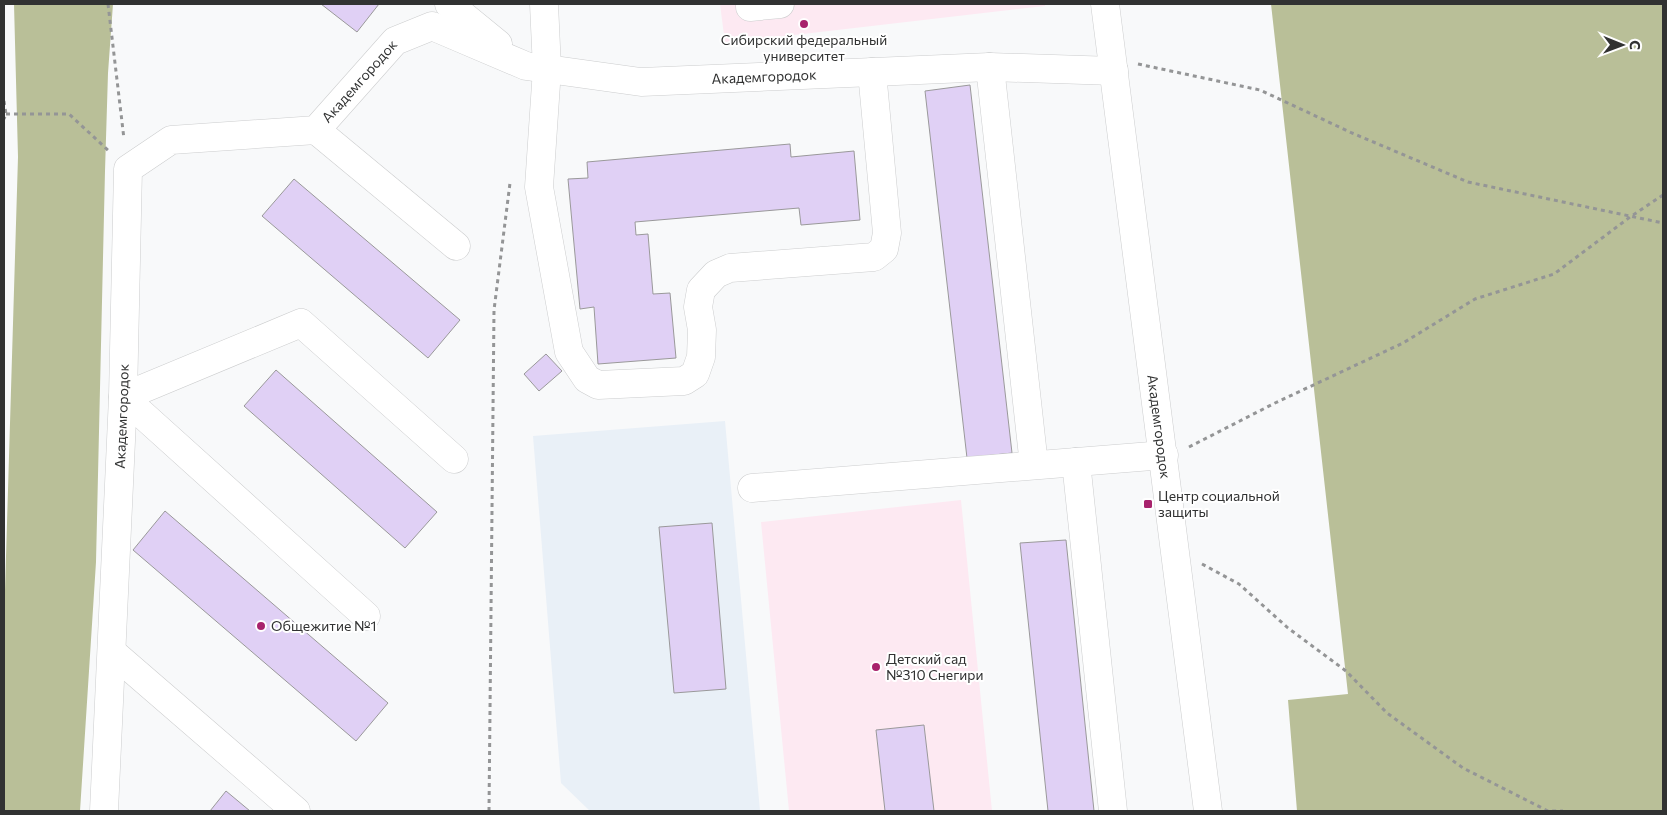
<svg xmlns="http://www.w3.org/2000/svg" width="1667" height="815" font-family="Commissioner,sans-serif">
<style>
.built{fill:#e9f0f7}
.education{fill:#fde9f2}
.forest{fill:#b9bf98}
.building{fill:#e0d0f5;stroke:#9a999a}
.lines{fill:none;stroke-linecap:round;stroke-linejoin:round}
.minor-casing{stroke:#cccdce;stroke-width:29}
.path{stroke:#949596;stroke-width:3;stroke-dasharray:4 4;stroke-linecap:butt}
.minor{stroke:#fff;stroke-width:28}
.poi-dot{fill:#a8236d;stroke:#fff;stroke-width:2}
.labels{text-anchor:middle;stroke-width:4;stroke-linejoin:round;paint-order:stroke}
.poi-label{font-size:14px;fill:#313232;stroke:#fff;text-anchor:start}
.street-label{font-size:14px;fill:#313232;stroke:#fff}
</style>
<rect width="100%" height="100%" fill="#f8f9fa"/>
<path class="built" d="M725,421L760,811H590L561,783L533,436Z"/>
<path class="education" d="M720,4H1045V6L725,43Z
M961,500L992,811H789L761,522Z"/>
<path class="forest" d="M14,4H113L108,73L105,171L96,562L80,811H4V623L18,157Z
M1271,4H1663V811H1297L1288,700L1348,694Z"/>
<path class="building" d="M321,4H379L357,32Z
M970,85L1012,453L967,458L925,91Z
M790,144L791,157L854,151L860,220L801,225L799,208L635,222L636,235L648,234L653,294L670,293L676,358L598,364L594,307L580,309L568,179L588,178L587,162Z
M294,179L460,320L428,358L262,216Z
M546,354L562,371L539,391L524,374Z
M276,370L437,512L405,548L244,406Z
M165,511L388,703L356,741L133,550Z
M712,523L726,689L674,693L659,527Z
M1066,540L1094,811H1048L1020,543Z
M924,725L934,811H885L876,730Z
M226,791L250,811H210Z"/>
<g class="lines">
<defs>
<g id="minor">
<path d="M449,4L498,44"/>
<path d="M544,4L547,69L539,187L569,352L587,379L598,385L684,381L695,374L701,357L702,330L698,307L701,290L716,274L730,268L874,257L884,249L887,233L872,72"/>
<path d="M750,4V7L780,4"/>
<path id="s1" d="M1105,4L1208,811"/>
<path d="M990,67L1034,465"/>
<path d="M316,130L456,246"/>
<path d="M1076,462L1113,811"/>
<path d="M752,488L1164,455"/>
<path d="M366,616L123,397L301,323L454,459"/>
<path d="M112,652L296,811"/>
<path id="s2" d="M104,811L123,397L128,169L171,140L316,130L395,41L432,26L526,66L641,82L990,67L1114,71"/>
</g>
</defs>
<use href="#minor" class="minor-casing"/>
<path class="path" d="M108,4L124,139
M1138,64L1260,90L1352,133L1468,182L1663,223
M4,101L6,114L4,119
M6,114H69L110,152
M1189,447L1275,403L1403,343L1475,299L1554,274L1630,217L1663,195
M1202,564L1239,584L1288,628L1346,671L1387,713L1463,768L1548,811H1563
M489,811L494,310L510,183"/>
<use href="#minor" class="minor"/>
</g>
<g class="poi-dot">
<circle cx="804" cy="24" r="5"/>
<rect x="1143" y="499" width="10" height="10" rx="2.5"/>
<circle cx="261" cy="626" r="5"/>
<circle cx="876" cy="667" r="5"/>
</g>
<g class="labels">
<g class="poi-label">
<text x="804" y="45" text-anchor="middle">Сибирский федеральный<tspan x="804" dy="16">университет</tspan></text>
<text x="1158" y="501">Центр социальной<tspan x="1158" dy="16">защиты</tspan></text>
<text x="271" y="631">Общежитие №1</text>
<text x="886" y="664">Детский сад<tspan x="886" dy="16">№310 Снегири</tspan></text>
</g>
<g class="street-label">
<text dy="5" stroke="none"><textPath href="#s2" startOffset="1340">Академгородок</textPath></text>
<text dy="5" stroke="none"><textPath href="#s2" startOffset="905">Академгородок</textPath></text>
<text dy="5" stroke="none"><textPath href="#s2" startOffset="395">Академгородок</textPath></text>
<text dy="5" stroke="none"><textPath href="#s1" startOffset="426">Академгородок</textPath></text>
</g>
</g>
<rect width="1667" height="815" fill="none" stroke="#313232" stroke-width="10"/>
<g transform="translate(1622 45) rotate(91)" stroke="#ffffff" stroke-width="4" paint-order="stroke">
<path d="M0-4L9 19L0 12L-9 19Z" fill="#313232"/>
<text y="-8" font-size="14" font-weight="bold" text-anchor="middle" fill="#313232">С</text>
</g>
</svg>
